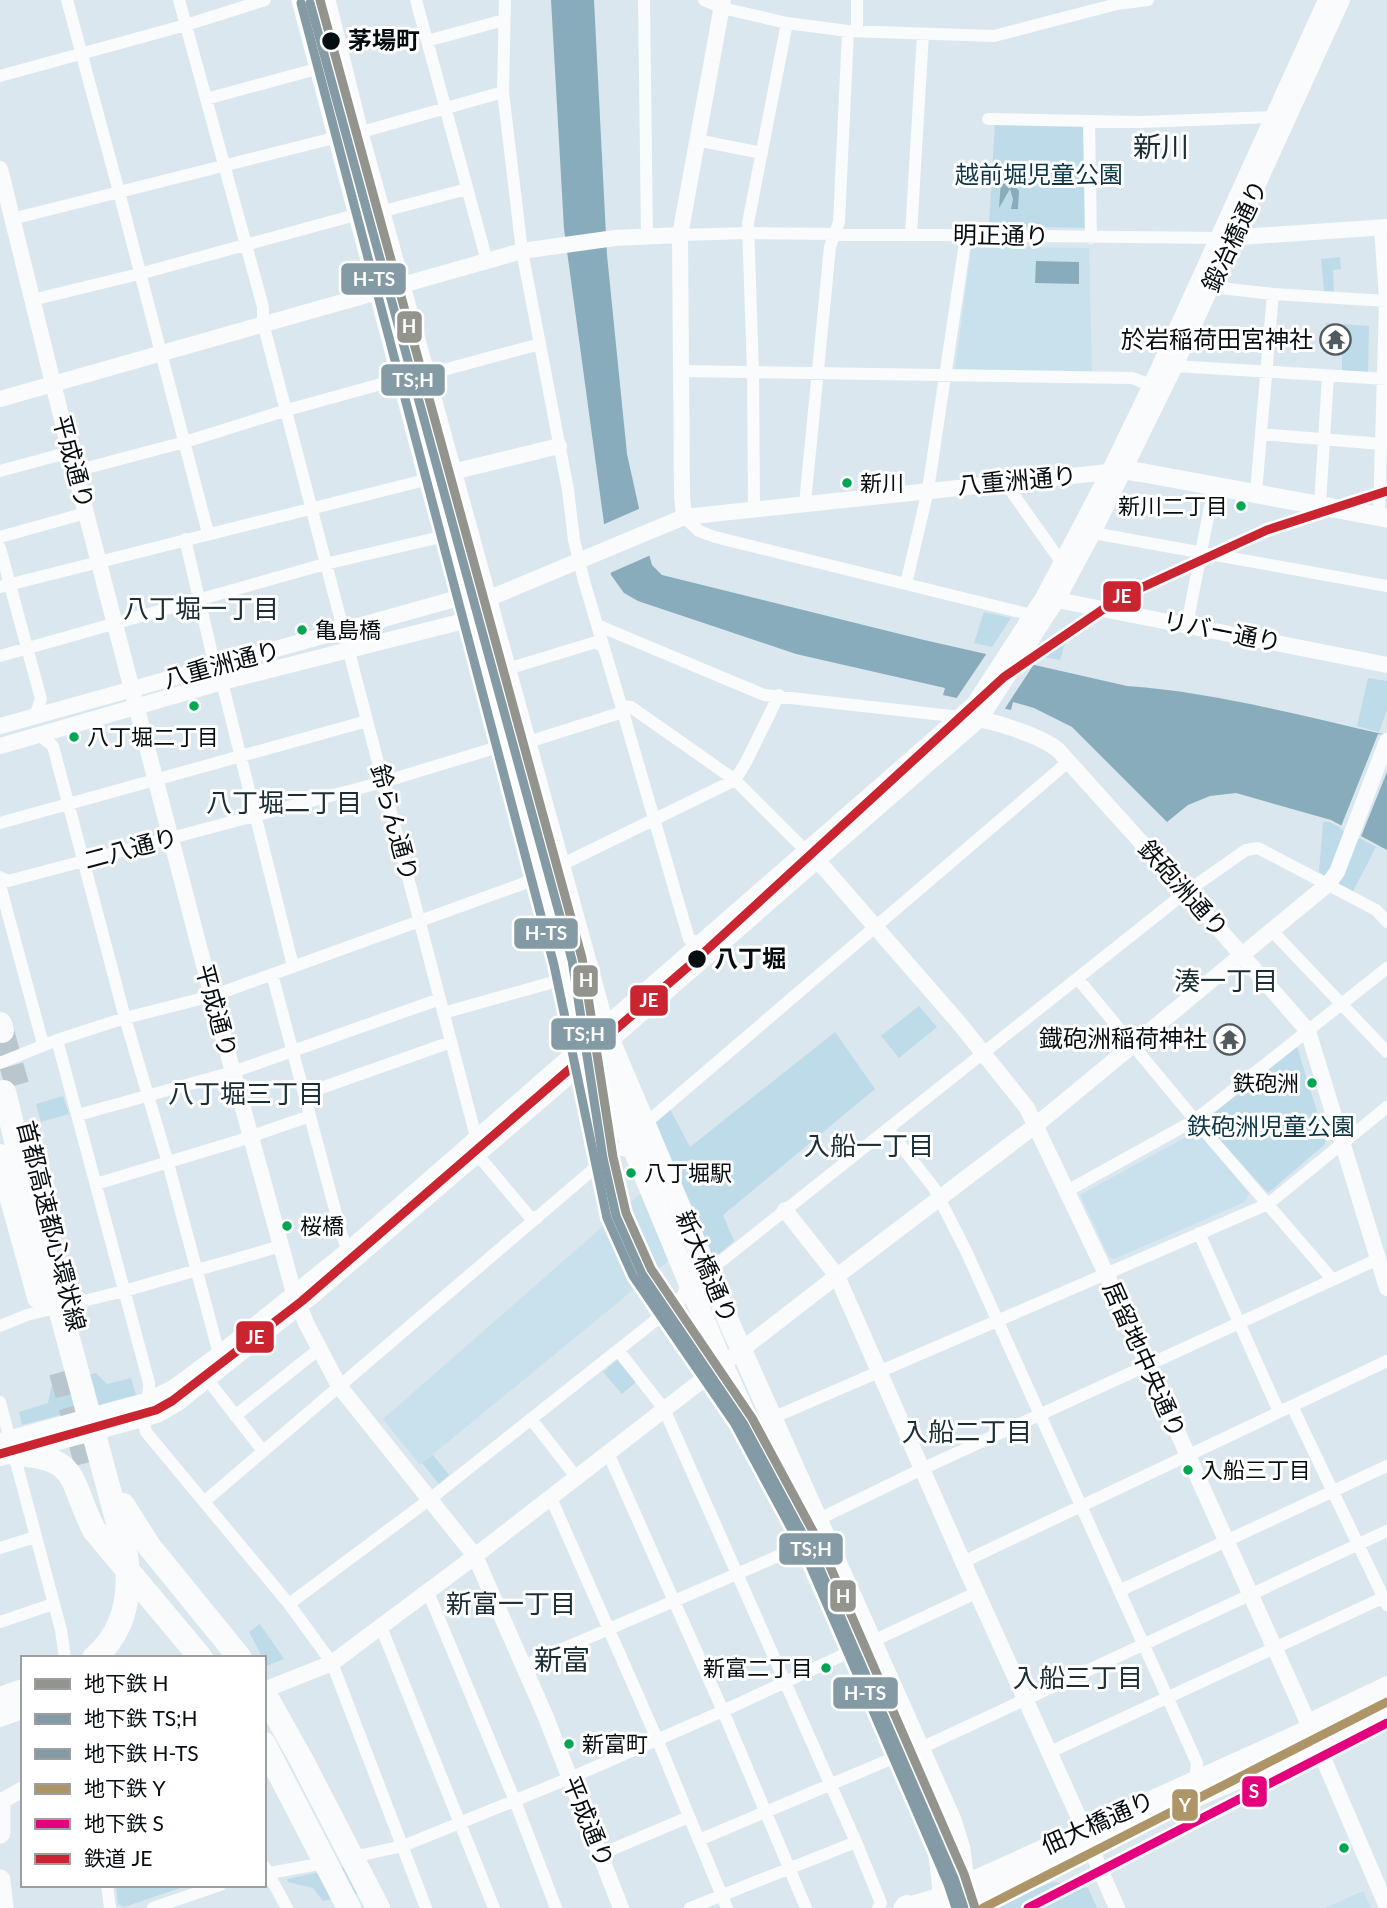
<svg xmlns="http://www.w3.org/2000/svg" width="1387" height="1908" font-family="Lato,'Noto Sans JP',sans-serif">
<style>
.built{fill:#c9e1ed}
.green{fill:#bedbe9}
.water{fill:#89acbc}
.pier{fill:#dae7ee}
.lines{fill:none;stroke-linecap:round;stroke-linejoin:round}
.motorway-tunnel{stroke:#bac6cd;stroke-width:24;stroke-dasharray:24 12;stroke-linecap:butt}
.minor{stroke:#f9fbfc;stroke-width:12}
.tertiary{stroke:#f9fbfc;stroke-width:16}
.secondary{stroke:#f9fbfc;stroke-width:19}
.primary{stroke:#f9fbfc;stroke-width:21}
.motorway{stroke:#f9fbfc;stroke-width:24}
.rail-1-casing{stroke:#fff;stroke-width:14}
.rail-1{stroke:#c9242f;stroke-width:9}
.metro-1-casing{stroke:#fff;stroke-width:14}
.metro-2-casing{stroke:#fff;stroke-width:14}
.metro-3-casing{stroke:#fff;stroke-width:14}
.metro-4-casing{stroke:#fff;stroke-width:14}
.metro-5-casing{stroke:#fff;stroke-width:14}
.metro-1{stroke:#92948d;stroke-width:9}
.metro-2{stroke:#849ba6;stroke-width:9}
.metro-3{stroke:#849ba6;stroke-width:9}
.metro-4{stroke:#ae9567;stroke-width:9}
.metro-5{stroke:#e5007d;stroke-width:9}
.stop-dot{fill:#060e12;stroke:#fff;stroke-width:2.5}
.bus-dot{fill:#00a651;stroke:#fff;stroke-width:2.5}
.labels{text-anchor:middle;stroke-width:6;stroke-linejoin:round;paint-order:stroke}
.bus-label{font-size:22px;fill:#060e12;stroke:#fff;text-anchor:start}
.stop-label{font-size:24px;font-weight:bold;fill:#060e12;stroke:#fff;text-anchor:start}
.park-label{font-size:24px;fill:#0d3747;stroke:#fff}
.street-label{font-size:24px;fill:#060e12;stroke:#fff}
.poi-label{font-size:24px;fill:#060e12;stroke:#fff;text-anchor:end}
.neighbourhood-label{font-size:26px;fill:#1a2e37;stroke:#fff}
.quarter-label{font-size:28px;fill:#1a2e37;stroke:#fff}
.line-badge{stroke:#fff;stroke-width:2.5}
.badge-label{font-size:19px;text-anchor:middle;font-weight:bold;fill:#fff}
</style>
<rect width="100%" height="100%" fill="#dae7ee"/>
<path class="built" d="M976,246L1089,248L1092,371L955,369L971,250Z
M1197,1131L1249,1193L1245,1202L1114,1259L1109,1257L1080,1195Z
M642,1192L672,1258L420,1465L383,1419Z
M1363,1891L1371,1908H1325Z"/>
<path class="green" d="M995,122L1085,125L1086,228L989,226Z
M1340,257L1341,269L1333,270L1334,292L1324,291L1321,259Z
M1326,323L1369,326L1368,372L1342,371V349L1326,348Z
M984,612L1011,618L992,647L974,643Z
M1054,637L1066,640L1060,660L1043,657Z
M1368,678L1387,681V710L1379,732L1357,726Z
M1323,822H1330L1376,847L1352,893L1319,872Z
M919,1006L937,1027L899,1058L881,1036Z
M835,1032L875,1089L723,1215L734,1241L715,1257L710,1256L652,1124L670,1109L690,1147Z
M1297,1047L1326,1140L1324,1145L1268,1193L1203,1121Z
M63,1096L69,1114L41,1122L36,1104Z
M617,1360L636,1382L622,1394L603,1372Z
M96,1373L107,1384L131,1378L136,1395L22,1425L19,1412L48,1403L52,1384Z
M433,1455L449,1475L439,1484L422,1463Z
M260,1624L284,1659L267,1666L249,1632Z
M367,1862L380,1889L323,1901L313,1888L288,1882L287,1879Z
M1054,1882L1088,1888L1097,1908H991L995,1903Z
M116,1885H189L124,1907L118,1904Z"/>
<path class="water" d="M551,0H594L607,255L627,454L650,558L652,565L662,575L924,640L1127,686C1214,692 1302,716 1387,735V850L1331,820L1236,793L1210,796L1188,805L1167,822L1072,727L1034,708L1013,702L1011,710L943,695L945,688L796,654L638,601L624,593L611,575L564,229Z
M1001,181H1011L1019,191L1018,209H1011L1013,199L1010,189L999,208Z
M1036,261L1079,262V284L1035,283Z"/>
<path class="pier" d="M641,508L651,555L610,573L600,526Z
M989,650L1036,661L1004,710L956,699Z
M1378,734L1387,735V772L1360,839L1340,829Z"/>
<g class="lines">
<path class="motorway-tunnel" d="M2,1031L17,1085
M61,1372L86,1463"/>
<path class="minor" d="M67,0L119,192L208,533
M179,0L263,307V323L482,1160L529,1216L537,1218
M416,0L487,261
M505,0L503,92L522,251L568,490L574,540L584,581L623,712
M644,0L647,235
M704,0L722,8L787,23L848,31L994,36L1117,4L1148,0
M857,30V0
M427,41L504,20
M0,76L186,25L265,0
M206,99L320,68
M988,119L1140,122L1274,117
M1089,121L1091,238
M358,133L503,92
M696,140L762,153
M380,212L467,189
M12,219L338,137
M911,234L923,34
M680,235L748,233L1219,238
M1211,287L1273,294L1387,301
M32,300L139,274L359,214
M1175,366L1387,379
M681,371L1132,378L1151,385
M425,375L540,344
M1261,434L1382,444
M0,471L70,452
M75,471L185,442L287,410L403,378
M1006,484L1062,563
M1256,492L1273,294
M805,503L830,247L839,222L848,31
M1320,504L1328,376
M754,508L753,372L748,223L787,23
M1379,516L1385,300L1380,227
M684,517L699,531L715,537L1032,615
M1093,533L1387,586
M0,537L86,513
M185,539L215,667
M0,548L41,699L35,716
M906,584L928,490L966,236
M0,587L429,479
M597,625L764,695L961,717
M1187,625L1214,486
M0,656L325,564L445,536
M504,670L596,642L603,647
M222,682L293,966
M622,706L631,707L735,780L805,850
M39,735L53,746L125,1018L168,1163L219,1354
M525,743L623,712L689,939L701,942
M0,823L367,721
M0,877L8,881L383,782L505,745
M0,885L43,1044
M1272,931L1387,1052
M272,974L342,1236L348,1250
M1078,979L1195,1120L1332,1279
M443,1013L568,978
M57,1040L149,1383C150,1403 139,1411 146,1432L289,1604L332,1663L426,1908
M0,1063L57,1040L125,1018L212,996L522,884L735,780L746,762L779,695
M304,1094L451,1042
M78,1115L233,1072L440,999
M646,1123L1068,762
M888,1129L934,1188L967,1253L1197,1763L1195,1779
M96,1184L238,1141L310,1116
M1067,1191L1195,1120L1387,968
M1199,1233L1279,1412
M703,1261L720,1262L1186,892L1246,850L1258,848L1376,910L1387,922
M0,1326L27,1315L124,1291L281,1246
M618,1350L664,1409L856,1842L881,1903L878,1908
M207,1379L263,1451
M0,1402L61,1630L65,1658
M1292,1406L1387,1605
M235,1416L319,1349
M772,1418L1268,1204L1387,1107
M531,1419L577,1478
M608,1453L723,1711L806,1908
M551,1498L657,1739L727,1908
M205,1501L617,1149L634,1152
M817,1520L922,1469L1378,1259
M0,1548L35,1537
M963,1562L1387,1361
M1119,1591L1387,1466
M428,1592L515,1801L556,1908
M289,1604L430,1499L680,1301L688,1283
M0,1622L53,1604
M381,1627L494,1908
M523,1666L804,1545
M1316,1716L1387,1682
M1319,1745L1334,1744L1387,1720
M921,1748L1387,1531
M1050,1752L1387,1596
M699,1840L898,1756
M601,1854L689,1817
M348,1858L403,1846L570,1778L723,1711L978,1592
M264,1866L287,1908
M264,1874L330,1862
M107,1885L110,1908
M153,1908L220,1885
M690,1908L856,1842"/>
<path class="tertiary" d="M0,169L70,452L212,996L294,1293L306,1323L339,1386L475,1556L545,1715L621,1908
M1225,238L1387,227
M0,399L522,251L615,238L680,235
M452,472L559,446
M684,517L682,496L680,235L723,0
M1057,600L1387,665
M970,718C992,720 1042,736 1058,750L1212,921L1308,1031L1387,1288
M0,726L462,597L472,598
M0,746L222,682L468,620L485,600L684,517L1109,472
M810,854L826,870L959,1023L1027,1108L1110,1282L1302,1709L1387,1907
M785,1210L837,1276L963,1562L1084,1829
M0,1441L146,1401L173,1388L219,1354L348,1250L974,704L1044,596L1109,472L1151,385L1326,0
M0,1458L157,1415L178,1403L315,1294L594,1055L980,719L1057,600L1093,533L1175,366L1342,0
M264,1690L332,1663L462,1566L837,1276L1036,1125L1328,884L1337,872L1387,741
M0,1719L23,1711
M0,1802L23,1789
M1089,1844L1117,1908"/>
<path class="secondary" d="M1109,472L1125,470L1144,473L1387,518
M970,1882L1387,1694
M903,1908L943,1896L966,1897L1317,1745L1329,1735L1387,1709"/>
<path class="primary" d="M302,0L429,479L505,745L538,876L578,1016L723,1365L932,1830L939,1855L945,1908
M325,0L358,133L604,1027L732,1329L951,1820L960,1849L967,1908
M0,1806V1833
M0,1880L3,1908"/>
<path class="motorway" d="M0,1024L2,1031
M4,1092L32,1205L125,1549C132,1590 127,1630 94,1658
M0,1156L39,1297
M15,1454C81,1457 69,1482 94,1530L201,1658
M123,1505L149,1546L240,1658
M264,1693L301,1759L378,1908
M0,1699L23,1691
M264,1744L349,1908
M907,1908V1907"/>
<defs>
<path id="rail-1" d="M0,1454L156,1410L172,1401L302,1301L698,958L1004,677L1121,597L1267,530L1387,491"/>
</defs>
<use href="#rail-1" class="rail-1-casing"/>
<use href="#rail-1" class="rail-1"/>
<defs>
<path id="metro-1" d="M320,0L582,958L613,1157L626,1213L651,1269L752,1418L822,1548L964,1874L975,1908"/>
<path id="metro-2" d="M310,3L572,960L603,1158L616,1216L642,1274L743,1423L813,1553L954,1878L964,1908"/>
<path id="metro-3" d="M301,3L554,965L607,1218L633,1276L735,1424L806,1556L948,1884L956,1908"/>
<path id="metro-4" d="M983,1908L1387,1702"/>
<path id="metro-5" d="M1028,1908L1387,1723"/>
</defs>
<use href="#metro-1" class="metro-1-casing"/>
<use href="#metro-2" class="metro-2-casing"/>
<use href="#metro-3" class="metro-3-casing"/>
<use href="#metro-4" class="metro-4-casing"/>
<use href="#metro-5" class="metro-5-casing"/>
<use href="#metro-1" class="metro-1"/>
<use href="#metro-2" class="metro-2"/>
<use href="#metro-3" class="metro-3"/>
<use href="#metro-4" class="metro-4"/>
<use href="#metro-5" class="metro-5"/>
</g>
<defs>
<symbol id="temple-ring" viewBox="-11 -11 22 22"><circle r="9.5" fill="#fff" stroke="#505a5f" stroke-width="1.5"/><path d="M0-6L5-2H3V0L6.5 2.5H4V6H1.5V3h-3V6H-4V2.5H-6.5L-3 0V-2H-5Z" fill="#505a5f"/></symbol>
</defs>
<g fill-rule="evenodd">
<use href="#temple-ring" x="1318" y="322" width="35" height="35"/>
<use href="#temple-ring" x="1212" y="1022" width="35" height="35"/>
</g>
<g class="stop-dot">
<circle cx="331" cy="41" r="10"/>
<circle cx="697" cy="959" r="10"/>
</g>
<g class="bus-dot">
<circle cx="847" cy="483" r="6"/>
<circle cx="1241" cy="506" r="6"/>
<circle cx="302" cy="630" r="6"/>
<circle cx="194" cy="706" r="6"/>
<circle cx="74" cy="737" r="6"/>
<circle cx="1312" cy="1083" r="6"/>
<circle cx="631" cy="1173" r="6"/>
<circle cx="287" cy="1226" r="6"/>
<circle cx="1188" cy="1470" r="6"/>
<circle cx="826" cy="1668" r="6"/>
<circle cx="569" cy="1744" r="6"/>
<circle cx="1344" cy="1848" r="6"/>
</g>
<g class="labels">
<g class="bus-label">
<text x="860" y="491">新川</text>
<text x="1228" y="514" text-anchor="end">新川二丁目</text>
<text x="315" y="638">亀島橋</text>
<text x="87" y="745">八丁堀二丁目</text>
<text x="1299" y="1091" text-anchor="end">鉄砲洲</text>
<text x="644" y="1181">八丁堀駅</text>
<text x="300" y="1234">桜橋</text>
<text x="1201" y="1478">入船三丁目</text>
<text x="813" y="1676" text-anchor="end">新富二丁目</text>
<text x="582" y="1752">新富町</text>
</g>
<g class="stop-label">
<text x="348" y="49">茅場町</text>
<text x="714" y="967">八丁堀</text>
</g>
<g class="park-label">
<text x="1039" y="183">越前堀児童公園</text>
<text x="1271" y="1135">鉄砲洲児童公園</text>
</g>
<g class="street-label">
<text transform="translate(1001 236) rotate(1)" y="8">明正通り</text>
<text transform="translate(1235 236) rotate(-65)" y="8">鍛冶橋通り</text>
<text transform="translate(73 462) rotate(75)" y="8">平成通り</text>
<text transform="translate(1017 481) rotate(-5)" y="8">八重洲通り</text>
<text transform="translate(1222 632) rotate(11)" y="8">リバー通り</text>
<text transform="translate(222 665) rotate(-15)" y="8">八重洲通り</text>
<text transform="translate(394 823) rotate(75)" y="8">鈴らん通り</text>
<text transform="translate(131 849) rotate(-15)" y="8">二八通り</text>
<text transform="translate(1183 889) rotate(48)" y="8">鉄砲洲通り</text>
<text transform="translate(216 1011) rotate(75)" y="8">平成通り</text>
<text transform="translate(51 1226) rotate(76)" y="8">首都高速都心環状線</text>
<text transform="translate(706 1267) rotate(67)" y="8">新大橋通り</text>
<text transform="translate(1144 1360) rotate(66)" y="8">居留地中央通り</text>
<text transform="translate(588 1822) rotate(68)" y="8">平成通り</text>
<text transform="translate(1098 1823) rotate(-24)" y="8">佃大橋通り</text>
</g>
<g class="poi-label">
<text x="1313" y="348">於岩稲荷田宮神社</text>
<text x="1207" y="1047">鐡砲洲稲荷神社</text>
</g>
<g class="neighbourhood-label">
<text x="201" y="618">八丁堀一丁目</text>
<text x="284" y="812">八丁堀二丁目</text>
<text x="1226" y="990">湊一丁目</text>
<text x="246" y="1103">八丁堀三丁目</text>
<text x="869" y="1155">入船一丁目</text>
<text x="967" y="1441">入船二丁目</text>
<text x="511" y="1613">新富一丁目</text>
<text x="1078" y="1687">入船三丁目</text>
</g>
<g class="quarter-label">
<text x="1161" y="157">新川</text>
<text x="562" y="1670">新富</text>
</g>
</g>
<g class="line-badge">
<rect x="340" y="262" width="67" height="34" rx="7" fill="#849ba6"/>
<rect x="396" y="310" width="27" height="34" rx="7" fill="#92948d"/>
<rect x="380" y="363" width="66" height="34" rx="7" fill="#849ba6"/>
<rect x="1102" y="580" width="40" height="33" rx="7" fill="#c9242f"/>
<rect x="513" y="917" width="66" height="33" rx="7" fill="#849ba6"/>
<rect x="572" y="964" width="27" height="34" rx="7" fill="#92948d"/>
<rect x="629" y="984" width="40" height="33" rx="7" fill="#c9242f"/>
<rect x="550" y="1017" width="67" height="34" rx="7" fill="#849ba6"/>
<rect x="235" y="1320" width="40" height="34" rx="7" fill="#c9242f"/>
<rect x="778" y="1532" width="66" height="34" rx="7" fill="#849ba6"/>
<rect x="829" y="1579" width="28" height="34" rx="7" fill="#92948d"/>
<rect x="832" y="1676" width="67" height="34" rx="7" fill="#849ba6"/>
<rect x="1241" y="1775" width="27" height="33" rx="7" fill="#e5007d"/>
<rect x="1171" y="1788" width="28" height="34" rx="7" fill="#ae9567"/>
</g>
<g class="badge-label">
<text x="374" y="286">H-TS</text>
<text x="409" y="333">H</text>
<text x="413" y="387">TS;H</text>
<text x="1122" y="603">JE</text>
<text x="546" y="940">H-TS</text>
<text x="586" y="987">H</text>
<text x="649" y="1007">JE</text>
<text x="584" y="1041">TS;H</text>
<text x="255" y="1344">JE</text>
<text x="811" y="1556">TS;H</text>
<text x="843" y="1603">H</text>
<text x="865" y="1700">H-TS</text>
<text x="1254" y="1798">S</text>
<text x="1185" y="1812">Y</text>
</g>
<rect x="21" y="1656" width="245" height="231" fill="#ffffff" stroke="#9b9fa0" stroke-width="2"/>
<rect x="35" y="1679" width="35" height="10" fill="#92948d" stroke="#9b9fa0" stroke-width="2"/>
<text x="84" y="1691" font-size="21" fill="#060e12">地下鉄 H</text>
<rect x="35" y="1714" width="35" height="10" fill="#849ba6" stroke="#9b9fa0" stroke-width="2"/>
<text x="84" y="1726" font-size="21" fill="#060e12">地下鉄 TS;H</text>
<rect x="35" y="1749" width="35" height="10" fill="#849ba6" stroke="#9b9fa0" stroke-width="2"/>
<text x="84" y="1761" font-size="21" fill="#060e12">地下鉄 H-TS</text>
<rect x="35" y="1784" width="35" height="10" fill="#ae9567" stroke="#9b9fa0" stroke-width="2"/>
<text x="84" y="1796" font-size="21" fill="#060e12">地下鉄 Y</text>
<rect x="35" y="1819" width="35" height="10" fill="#e5007d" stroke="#9b9fa0" stroke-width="2"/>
<text x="84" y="1831" font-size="21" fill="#060e12">地下鉄 S</text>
<rect x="35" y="1854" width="35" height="10" fill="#c9242f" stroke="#9b9fa0" stroke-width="2"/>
<text x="84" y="1866" font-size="21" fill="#060e12">鉄道 JE</text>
</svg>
